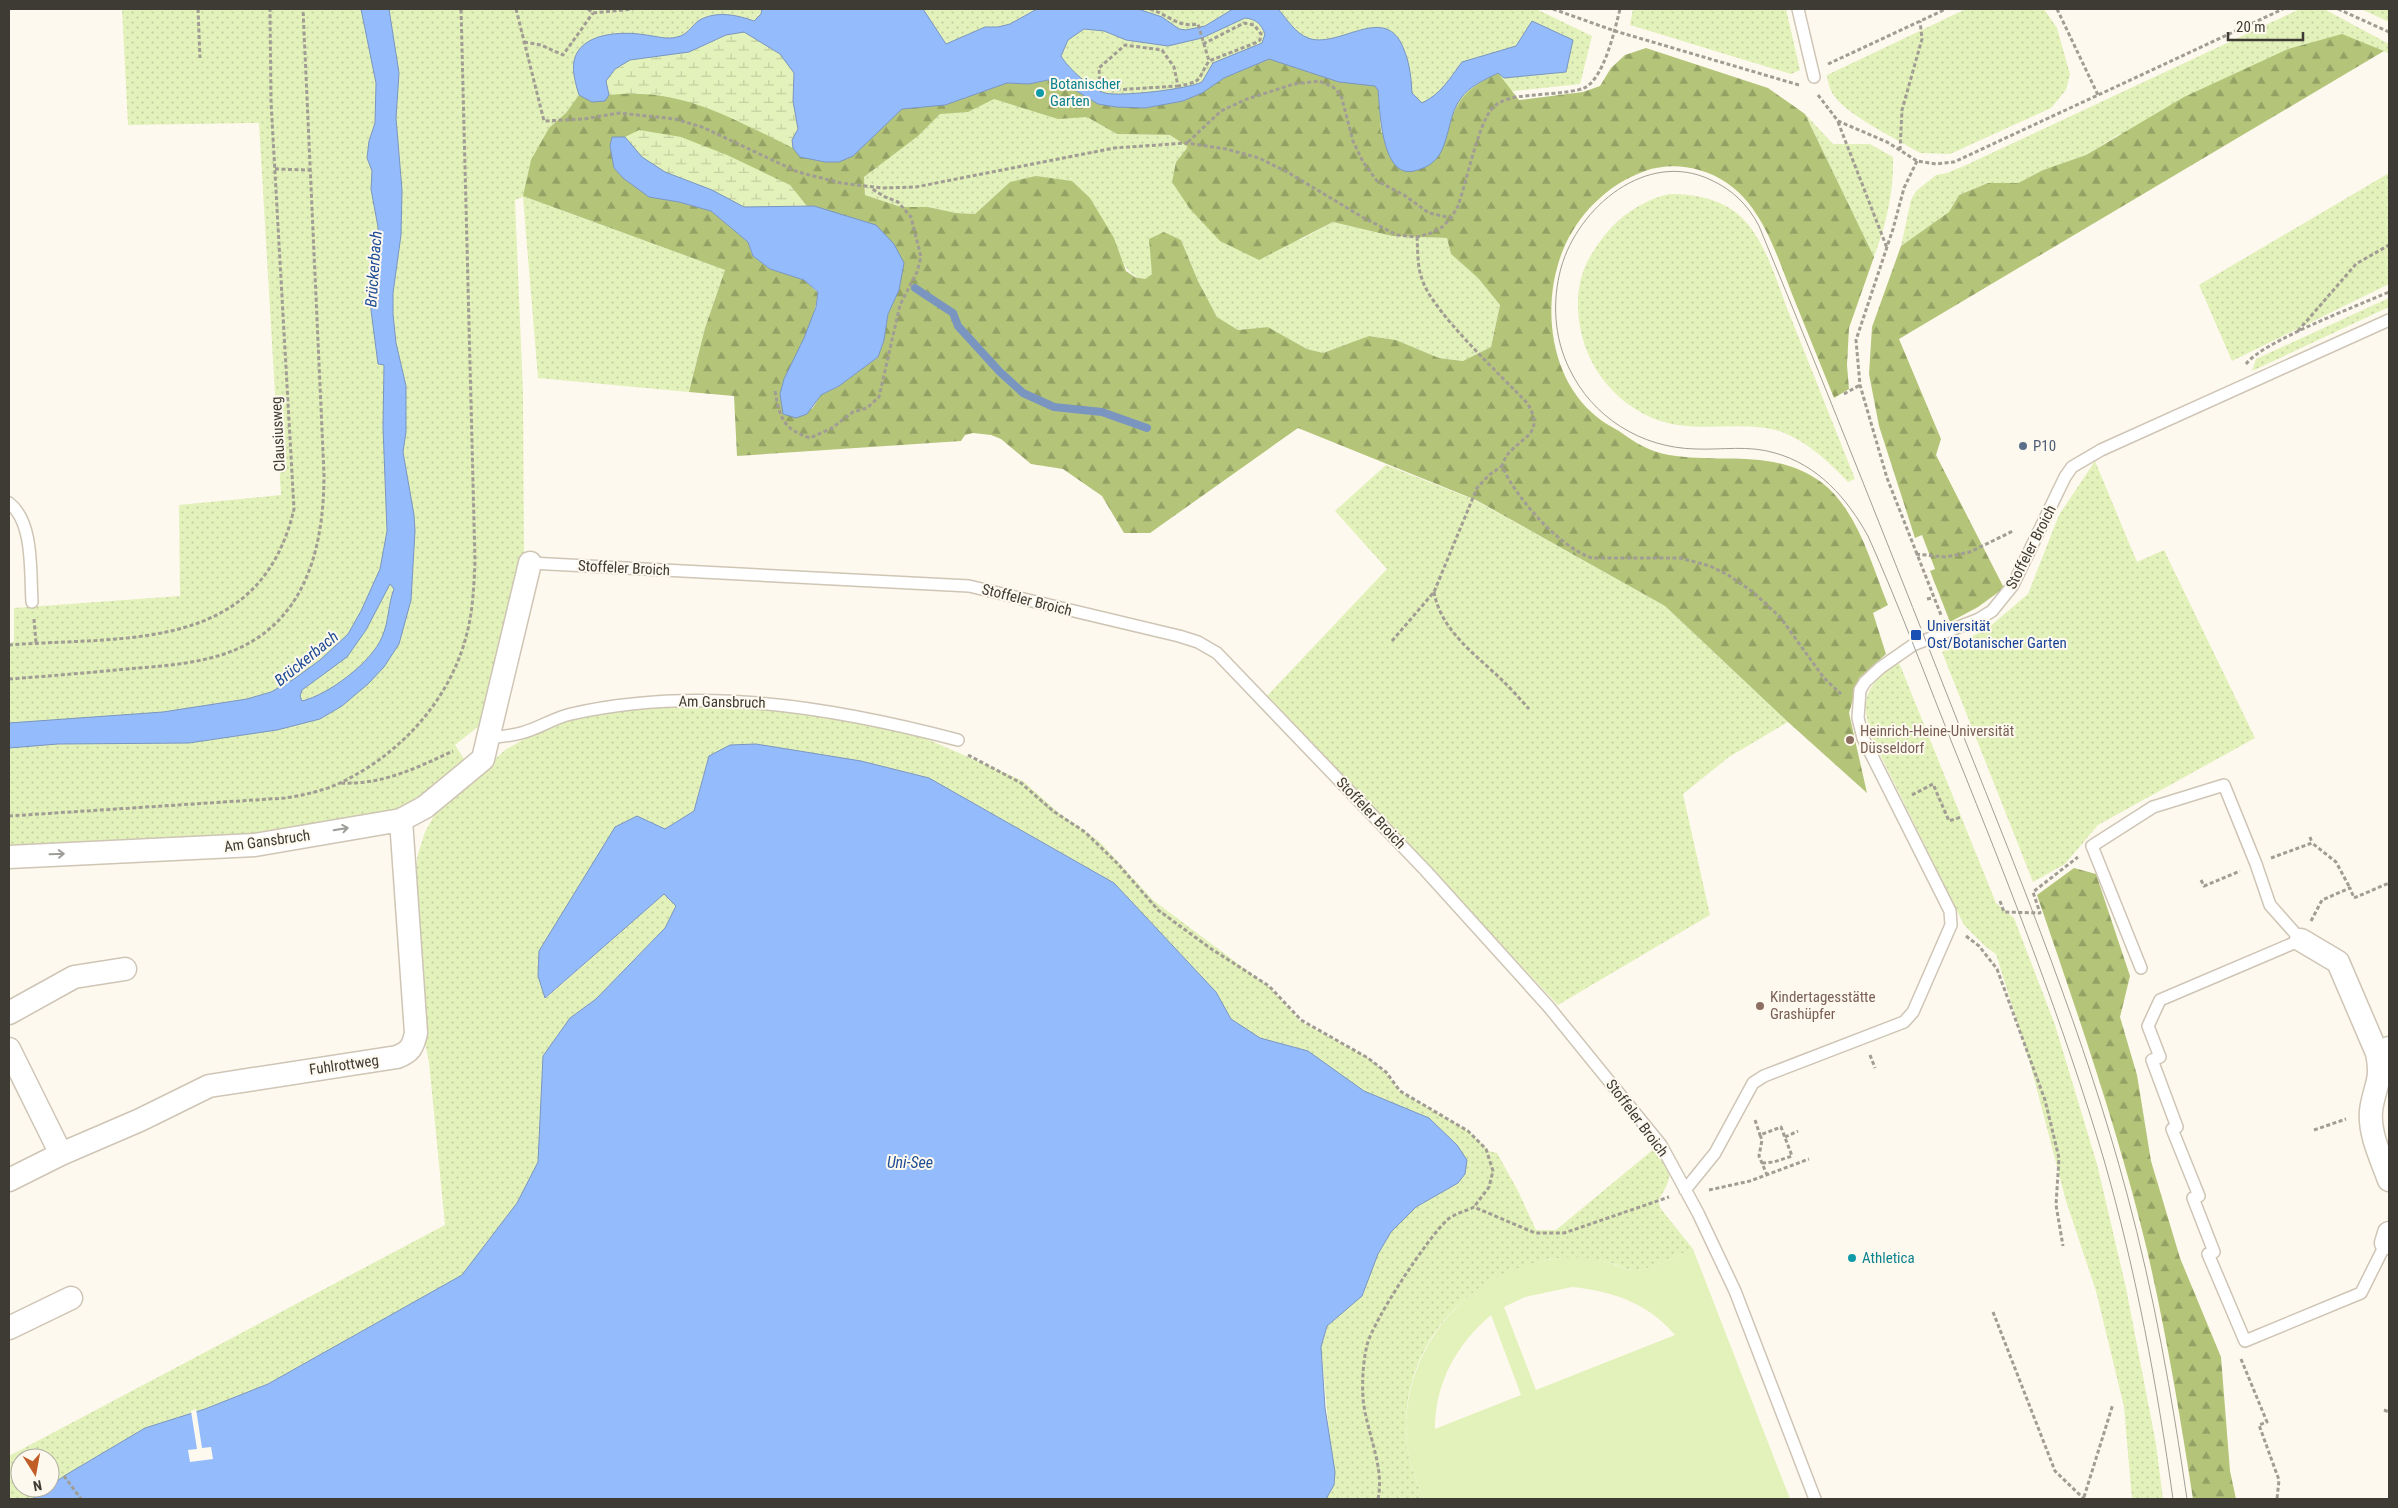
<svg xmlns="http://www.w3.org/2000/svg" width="2398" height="1508" font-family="'Roboto Condensed',sans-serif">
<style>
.grass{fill:url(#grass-dots)}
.forest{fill:url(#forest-firs);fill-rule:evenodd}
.wetland{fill:url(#wetland-marsh)}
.park{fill:#e3f1bb;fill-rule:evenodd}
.water{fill:#94bcfc;stroke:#7a95c0;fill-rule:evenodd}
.pier{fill:#fef9ee}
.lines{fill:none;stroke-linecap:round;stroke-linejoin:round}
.stream{stroke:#7a95c0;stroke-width:8}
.service-casing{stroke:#cec5b5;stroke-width:14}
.minor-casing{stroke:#cec5b5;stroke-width:25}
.path{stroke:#a19d94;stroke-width:3;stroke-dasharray:4 2.5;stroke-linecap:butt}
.service{stroke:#fff;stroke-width:11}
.minor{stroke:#fff;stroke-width:22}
.tram{stroke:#a39f96;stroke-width:1}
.oneway{stroke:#9e9d9a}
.culture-dot{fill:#0f9aa8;stroke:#fef9ee;stroke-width:2}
.service-dot{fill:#5c6f8a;stroke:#fef9ee;stroke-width:2}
.transit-dot{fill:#1a4fb4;stroke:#fef9ee;stroke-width:2}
.education-dot{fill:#8d6e63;stroke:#fef9ee;stroke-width:2}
.labels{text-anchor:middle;stroke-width:4;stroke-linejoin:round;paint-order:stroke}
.culture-label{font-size:15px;fill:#0d838f;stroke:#fef9ee;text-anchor:start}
.street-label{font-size:15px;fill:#3e3b34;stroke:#fef9ee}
.service-label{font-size:15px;fill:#4e5e75;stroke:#fef9ee;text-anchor:start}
.transit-label{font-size:15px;fill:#164399;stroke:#fef9ee;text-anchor:start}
.education-label{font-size:15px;fill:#785e54;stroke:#fef9ee;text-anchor:start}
.water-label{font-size:16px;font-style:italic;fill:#1e4d96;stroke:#fef9ee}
</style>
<defs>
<pattern id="grass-dots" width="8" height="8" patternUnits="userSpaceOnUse" patternTransform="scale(1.25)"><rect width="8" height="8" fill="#e3f1bb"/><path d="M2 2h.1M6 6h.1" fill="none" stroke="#c4d0a1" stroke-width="1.8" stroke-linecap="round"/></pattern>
<pattern id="forest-firs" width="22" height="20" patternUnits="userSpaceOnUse" patternTransform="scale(1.25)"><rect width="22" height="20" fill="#b4c57a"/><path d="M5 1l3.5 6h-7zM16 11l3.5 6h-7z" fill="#94a165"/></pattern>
<pattern id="wetland-marsh" width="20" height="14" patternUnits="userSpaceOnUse" patternTransform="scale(1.25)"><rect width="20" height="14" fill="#e3f1bb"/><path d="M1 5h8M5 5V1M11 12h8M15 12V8" fill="none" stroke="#c4d0a1"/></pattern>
</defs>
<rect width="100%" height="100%" fill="#fef9ee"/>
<path class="grass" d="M122,9H1536L1592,36L1580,84L1505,92L1433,177L1185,111L1100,124L1117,134L1170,135L1189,147L1176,162L1300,240L1333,222L1392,236L1447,238L1451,254L1478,278L1500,305L1491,347L1464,361L1439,358L1396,340L1370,336L1323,353L1307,349L1268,327L1238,330L1217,317L1198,281L1181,240L1164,232L1152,274L1145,279C1123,275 1121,257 1114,238L1010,182L975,214L956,213L928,207H901L865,195L864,177L887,159L561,210L725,270L705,328L689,392L538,378L523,197L515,200L523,394L524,563L484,722L455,745L466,762L445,781L400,811L304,832L9,852V643L14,642V608L180,596L179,505L281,495L259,123L128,125Z
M1633,9H1786L1800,70L1791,74L1630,25Z
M1966,9H2044L2057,28L2070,74L2066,90L2051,108L1950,154L1920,153C1897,139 1850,117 1835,97C1830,91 1828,83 1827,75Z
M2300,9H2324L2389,44V54L2384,51L2118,135L2086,155L2043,170L2018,183H1988L1959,195L1949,212L1901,246L1911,200L1916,191L1936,175L1947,173L1964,166Z
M2361,9H2389V22Z
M1805,114L1833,144H1870L1893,157C1894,192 1886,225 1874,257Z
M2389,173V284L2232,361L2199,285Z
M1669,194C1697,194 1725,199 1745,221C1767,245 1777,283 1789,313C1811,368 1833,424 1855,479L1848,482C1829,462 1808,442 1782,432C1750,422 1719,429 1687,426C1637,423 1594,384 1582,336C1575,308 1576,277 1593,252C1612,222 1634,203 1669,194Z
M2389,298V307L2252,371L2256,359Z
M2095,461L2137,562L2164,550L2255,738L2098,825L2065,864L2033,882L1942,652L1988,628L2028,594L2059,515Z
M1386,465L1475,500L1665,606L1788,722L1729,757L1683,794L1710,915L1558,1005L1267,696L1387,569L1335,511Z
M1896,662L1900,665L1996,903L2014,918L2055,1025L2097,1164L2126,1288L2156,1444L2163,1499H2132L2124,1407L2096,1291L2066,1201L2030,1063L1996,954L1986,947L1964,925L1872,738C1860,698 1865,688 1896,662Z
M736,702L877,725L920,736L1023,781L1059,813L1099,841L1153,900L1269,987L1300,1021L1368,1058L1386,1073L1399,1091L1468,1131L1489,1151L1497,1153L1518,1191L1536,1230H1556L1655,1148C1674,1171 1673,1176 1658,1201L1661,1209L1693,1249C1682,1253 1645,1271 1636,1271C1627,1271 1616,1263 1607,1262C1589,1258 1569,1257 1550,1259C1538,1261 1526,1267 1514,1271C1440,1298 1396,1374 1408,1452C1411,1469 1418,1484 1424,1499H1326L1334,1485L1321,1347L1327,1326L1362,1296L1378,1254L1391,1232L1416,1207L1458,1183L1429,1118L1364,1091L1308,1051L1260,1038L1231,1019L1216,992L1114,883L929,778L861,761L756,744L709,756L694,811L665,829L637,816L546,998L664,894L677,906L665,928L596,999L570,1018L543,1056L538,1162L517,1203L462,1276L268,1384L205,1409L145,1428L50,1486V1458H20V1488H47L32,1499H9V1456L445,1225L429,1062L422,1028L412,891L418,854L425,832L435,814L505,750L542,729L575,718L662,705Z"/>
<path class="forest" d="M2342,34L2384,51L1899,339L1941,439L1936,455L2004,588L1978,607L1950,622L1930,571L1935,569L1922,535L1915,538L1879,426L1869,374L1872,327L1901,246L1949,212L1959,195L1988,183H2018L2043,170L2086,155L2184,97L2288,49Z
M1646,48L1768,88L1805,114L1874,257L1849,328L1847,365L1849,389L1834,398C1820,363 1806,329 1792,294C1773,246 1757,186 1699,170C1681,165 1663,165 1645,171C1608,184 1578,214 1563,250C1541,304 1549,379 1597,417C1604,423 1612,427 1619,431C1634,442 1650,452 1669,455C1721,464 1775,448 1821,482C1858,510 1871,564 1888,605L1873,613L1886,654L1859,678L1849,713L1867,793L1788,722L1665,606L1476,500L1298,428L1150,533H1124L1102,496L1063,469L1031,464L1001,439L991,435L973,433L965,435L961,441L737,456L734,396L689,392L705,328L725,270L523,196L531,160L549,128L566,113L579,95L592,102L609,95L606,81L795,112L800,157L825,162L902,109L945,105L1007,83L1029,84L1048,80L1068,86L1098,104L1145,108L1183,101L1202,93L1224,78L1269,59L1375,86L1378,89L1381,133L1447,136C1455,100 1465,89 1498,73L1519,100L1583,92L1600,86L1611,68L1625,55ZM994,99L1058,119L1087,117L1117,134L1170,135L1188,147L1176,162L1172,182L1190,209L1220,241L1259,260L1333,222L1392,236L1447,238L1451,254L1478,278L1500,305L1491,347L1463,361L1439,358L1396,340L1369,336L1323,353L1307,349L1268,327L1238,330L1217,317L1198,281L1181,240L1164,232L1149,239L1152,274L1145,279L1135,277L1126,271L1114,238L1090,198L1072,181L1036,176L1010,182L975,214L956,213L928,207H901L865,195L864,177L918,136L940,114L968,112ZM625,137L642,157L744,207L814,206L899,290L888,314L884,340L878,357L839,386L821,395L812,409L784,379C799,352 814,323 818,293L804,280L770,269L753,256L748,242L711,211L679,202L649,197L623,178L614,168L610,146Z
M2074,868L2096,874L2130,976L2120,1017L2137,1075L2151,1161L2180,1258L2221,1357L2230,1471L2236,1499H2193C2180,1415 2166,1332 2147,1250C2118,1129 2077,1012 2037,895Z"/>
<path class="wetland" d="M744,32L780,54L794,73L793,101L798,129L792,140L793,148C730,118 682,87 609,95L606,81C633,47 655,63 690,52C711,45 719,36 744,32Z
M639,130L681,137L727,155L790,185L807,206L744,207L712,190L665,172L642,157L625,137Z"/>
<path class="park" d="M1693,1249L1790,1499H1424C1418,1484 1411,1468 1408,1452C1395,1362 1457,1276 1547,1260C1566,1256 1589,1256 1607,1262C1616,1264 1627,1271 1636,1271C1645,1271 1682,1253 1693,1249ZM1572,1287C1612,1291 1648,1303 1675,1335L1536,1390L1504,1307L1525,1297ZM1491,1315L1521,1395L1435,1429C1435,1383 1456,1345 1491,1315Z"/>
<path class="water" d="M361,9H389L399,73L396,118L402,190L401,235L393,293V314L396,343L406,386V432L403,452L414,515L415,531L411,600L399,644L384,667L368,684L342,706L320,719L277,730L189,743L58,744L9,748V723L163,712L247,699L271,692L294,679L320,660L348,634L361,611L380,569L387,531L383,427L384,365L378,364L371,310V287L378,243V227L371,189L372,171L367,158L369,141L375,123L376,83ZM390,584L394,589C388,604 389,622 382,637C372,662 328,695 302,701L300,696L302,690L347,657L366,630Z
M762,9H923L946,44L985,27H998L1010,24L1037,9H1138L1162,17L1179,29L1186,30L1205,26L1233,9H1278C1287,19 1295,33 1308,38C1337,49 1380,7 1400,41C1409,58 1411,74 1412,93L1422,103C1441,94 1450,78 1462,62L1516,46L1532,21L1573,40L1566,72L1504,78L1498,73C1484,80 1470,86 1461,98C1449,114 1450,134 1441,152C1435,163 1426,168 1414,171C1381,179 1380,109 1378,90L1375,86L1339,82L1269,59L1224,78L1202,93L1183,101L1145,108L1116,107L1098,104L1068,86L1048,80L1029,84L1007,83L945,105L902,109L853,156L839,162H825L800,157L793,148L792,140L798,129L793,101L794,73L780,54L744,32L726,35L689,52L630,60L615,69L606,81L609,95L605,101L592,102L579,95C576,85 572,72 574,61C580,32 623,31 646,35C656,36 667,40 677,37C687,35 691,27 698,21C716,10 737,15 754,21L761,14ZM1245,18C1256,19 1261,24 1265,34L1262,43L1213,63L1202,82C1188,89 1121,97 1105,93C1092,90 1068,68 1061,56L1068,40L1084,29L1104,31L1126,40L1168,46L1202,38Z
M612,137H625L642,157L665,172L712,190L744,207L814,206L876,225L894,244L904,263L899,290L888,314L884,340L878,357L839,386L821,395L807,414L796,418L783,414L780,394L784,379L804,338L816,307L818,292L804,280L770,269L753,256L748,242L711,211L679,202L649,197L623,178L614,168L610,146Z
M756,744L861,761L929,778L1114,883L1216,992L1231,1019L1260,1038L1308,1051L1364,1091L1429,1118L1457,1145L1467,1160L1465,1174L1458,1183L1416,1207L1391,1232L1378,1254L1362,1296L1327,1326L1321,1347L1325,1408L1335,1472L1334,1485L1326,1499H32L64,1476L145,1428L205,1409L268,1384L462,1275L517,1203L538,1162L543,1056L570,1018L596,999L665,928L676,906L664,894L545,998L538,976L539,951L615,827L637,816L665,829L694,811L709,756L730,745Z"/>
<path class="pier" d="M196,1409L202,1448L211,1447L213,1459L190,1462L188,1450L197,1449L191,1411Z"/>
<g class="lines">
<path class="stream" d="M915,288L953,313L958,326L999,371L1023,393L1054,407L1102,412L1147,428"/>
<defs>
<path id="service" d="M1798,9L1814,77
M9,503C34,522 30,572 32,602
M530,563L969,586L1179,636L1198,642L1217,653L1426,871L1548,1006L1661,1145L1698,1213L1735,1291L1815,1499
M487,738C498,737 510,736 521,733C538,729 553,718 571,714C700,685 832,707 958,740
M2141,968L2092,846L2153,807L2224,785L2256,864L2270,905L2301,940L2160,1000L2148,1026L2160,1057L2152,1060L2177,1127L2172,1129L2199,1196L2193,1198L2214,1252L2208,1254L2245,1341L2361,1293L2386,1243
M1685,1190L1715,1153L1753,1083L1764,1076L1904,1022L1913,1012L1951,925L1950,911L1863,738L1858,718L1860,690L1865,682L1880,668L1913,645L1979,619L1992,611L2013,585L2065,477L2072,467L2101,450L2389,320"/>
<path id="minor" d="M9,857L255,845L401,820L425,807L483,759L530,563
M2301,940L2338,962L2377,1053L2389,1048
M9,1013L74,977L125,969
M9,1049L61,1154
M2377,1053C2383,1082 2374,1086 2371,1111C2369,1134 2381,1158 2389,1180
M9,1180L61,1154L140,1120L209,1086L397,1057C410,1052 413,1047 416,1033L401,820
M2386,1243L2389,1233
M9,1328L71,1298"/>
</defs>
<use href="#service" class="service-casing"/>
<use href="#minor" class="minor-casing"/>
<path class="path" d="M198,9L200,58
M516,9L544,121L584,119L619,113L675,119L702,127L798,172L841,183L882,188L916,187L1114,148L1187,143L1226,149L1259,158L1289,173L1364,218L1397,235L1417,237L1431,233L1442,227L1451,218L1458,206C1466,183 1478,126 1491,110C1496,103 1503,101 1511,98C1529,94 1571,94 1584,88C1604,79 1615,29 1620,9
M588,9L593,13L633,9
M1150,9C1169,15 1178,28 1198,24L1209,61C1196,81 1204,81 1178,86L1174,67L1162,50L1125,45L1099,68L1100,85L1114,90L1178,86
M1553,9L1615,31L1799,85
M2057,9L2098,95
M2338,9L2389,32
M524,42L541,45L563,55L593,13
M1203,44L1244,23L1254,25L1261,34L1260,40L1255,43L1209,61
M1828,64L1946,9
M1818,95L1838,121L1887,142L1917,161L1936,164L1954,162L2283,9
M1838,122L1887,248
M1188,142L1221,111L1247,99L1294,84L1319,81L1333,87L1341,95L1353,141L1363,162L1377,181L1404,195L1429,213L1451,218
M1900,150L1902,110L1922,39L1920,21
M1917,161L1904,188L1893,229L1856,340L1860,385L1887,478L1941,615
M275,169L309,170
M1417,237C1418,250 1417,266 1422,279C1432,312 1502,376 1528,404C1544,433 1525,435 1510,452C1506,455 1504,461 1502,466C1516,498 1559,547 1592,558H1680L1710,566L1728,575L1753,592L1780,617L1824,678L1841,694
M2298,331L2356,264L2389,245
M2246,364C2262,342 2359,305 2389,292
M775,391C780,418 783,429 810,438L832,428L853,412L867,408L879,397L900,305L917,272L921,257L911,217L898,202L883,196L871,188
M1844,394L1860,385
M1916,554L1946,557L1970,552L2013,531
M1434,592C1441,632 1478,656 1505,683C1513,691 1521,700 1529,709
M1927,599L1933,598
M34,619L36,643
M1392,641L1434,592L1477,488L1489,475L1502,466
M9,645C126,636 260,654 294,509L271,102L270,9
M9,679C48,676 87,673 126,669C162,666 203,664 237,649C308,618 324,543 324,474L303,9
M968,755L1021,783L1053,811L1085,832L1118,864L1158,910L1210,948L1269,986L1301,1020L1368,1058L1386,1072L1400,1091L1468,1131L1486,1149L1493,1171L1489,1187L1474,1207
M341,783C383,785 416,768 453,751
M1912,795L1933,784L1949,821L1961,817
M9,816L285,798C304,795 323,791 340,783C401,754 451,699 467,633C473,610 474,585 475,561L461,9
M2310,837L2312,843
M2271,858L2312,843L2336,862L2350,888
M2201,880L2204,886L2240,871
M2000,901L2004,912L2040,913L2033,892L2078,857
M2311,921L2322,900L2350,888L2354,898L2389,883
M1966,936L1979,946L1997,969L2045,1100L2059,1158L2056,1205L2063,1246
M1870,1055L1875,1068
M1755,1120L1760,1135
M2314,1130L2346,1119
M1785,1137L1798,1131
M1762,1163L1774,1162L1792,1156L1781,1127L1760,1135L1762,1140L1759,1156L1767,1175
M1709,1190L1750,1181L1809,1159
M1993,1312L2055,1471L2084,1499
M2241,1359L2267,1422L2259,1425L2279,1480L2277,1499
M2384,1410L2389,1412
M64,1476L81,1499
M2084,1497L2113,1404
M1378,1499C1385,1466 1366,1432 1363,1398C1362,1381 1363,1362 1367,1345C1374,1319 1427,1239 1447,1220C1454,1214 1466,1211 1474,1207L1535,1233H1564L1669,1197
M2389,1499V1498"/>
<use href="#service" class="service"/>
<use href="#minor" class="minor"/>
<path class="tram" d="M2173,1499C2157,1385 2136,1271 2104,1160C2063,1022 2010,887 1956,753C1927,681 1900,607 1868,536C1847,498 1818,465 1775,453C1749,445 1722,450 1696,449C1641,448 1592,417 1569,368C1554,337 1552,301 1561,268C1578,207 1647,149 1711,180C1733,190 1748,205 1759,226C1829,395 1896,565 1963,735C2023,886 2085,1037 2127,1194C2154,1294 2172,1396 2187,1499"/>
</g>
<defs><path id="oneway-shaft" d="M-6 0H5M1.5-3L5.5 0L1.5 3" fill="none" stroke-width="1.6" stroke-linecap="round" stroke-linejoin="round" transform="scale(1.25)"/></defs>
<g class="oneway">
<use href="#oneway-shaft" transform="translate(341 829) rotate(-10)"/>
<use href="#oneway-shaft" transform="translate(57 854) rotate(-2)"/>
</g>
<g class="culture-dot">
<circle cx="1040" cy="93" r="5"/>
<circle cx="1852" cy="1258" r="5"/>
</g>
<circle class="service-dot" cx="2023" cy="446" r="5"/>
<rect class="transit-dot" x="1910" y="629" width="12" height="12" rx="2.5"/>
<g class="education-dot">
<circle cx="1850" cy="740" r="5"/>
<circle cx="1760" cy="1006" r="5"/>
</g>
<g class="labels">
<g class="culture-label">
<text x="1050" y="89">Botanischer<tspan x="1050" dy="17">Garten</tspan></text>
<text x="1862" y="1263">Athletica</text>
</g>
<g class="street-label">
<text transform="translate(278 434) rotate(-93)" y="5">Clausiusweg</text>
<text transform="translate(2031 547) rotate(-63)" y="5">Stoffeler Broich</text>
<text transform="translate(624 568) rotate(3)" y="5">Stoffeler Broich</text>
<text transform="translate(1027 600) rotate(14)" y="5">Stoffeler Broich</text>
<text transform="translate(722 702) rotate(1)" y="5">Am Gansbruch</text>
<text transform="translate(1371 813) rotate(46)" y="5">Stoffeler Broich</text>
<text transform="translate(267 841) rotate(-8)" y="5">Am Gansbruch</text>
<text transform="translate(344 1065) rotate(-8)" y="5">Fuhlrottweg</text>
<text transform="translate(1637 1118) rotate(53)" y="5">Stoffeler Broich</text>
</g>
<g class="service-label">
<text x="2033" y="451">P10</text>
</g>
<g class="transit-label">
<text x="1927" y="631">Universität<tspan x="1927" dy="17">Ost/Botanischer Garten</tspan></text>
</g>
<g class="education-label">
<text x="1860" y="736">Heinrich-Heine-Universität<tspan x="1860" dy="17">Düsseldorf</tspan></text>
<text x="1770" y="1002">Kindertagesstätte<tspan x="1770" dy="17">Grashüpfer</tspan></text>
</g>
<g class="water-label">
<text transform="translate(373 269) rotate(-86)" y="6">Brückerbach</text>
<text transform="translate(306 658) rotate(-39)" y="6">Brückerbach</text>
<text x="910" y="1168">Uni-See</text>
</g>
</g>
<rect width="2398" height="1508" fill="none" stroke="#3e3b34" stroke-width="20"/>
<g transform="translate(35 1473) rotate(169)"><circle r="24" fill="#fef9ee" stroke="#b1ada4"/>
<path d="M0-4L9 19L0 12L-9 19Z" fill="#c15d26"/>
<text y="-8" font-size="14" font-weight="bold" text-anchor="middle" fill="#3e3b34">N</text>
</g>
<path d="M2228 32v8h75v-8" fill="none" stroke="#3e3b34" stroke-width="2.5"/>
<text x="2236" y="32" font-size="15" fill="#3e3b34" stroke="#fef9ee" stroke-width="4" paint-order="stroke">20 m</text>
</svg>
